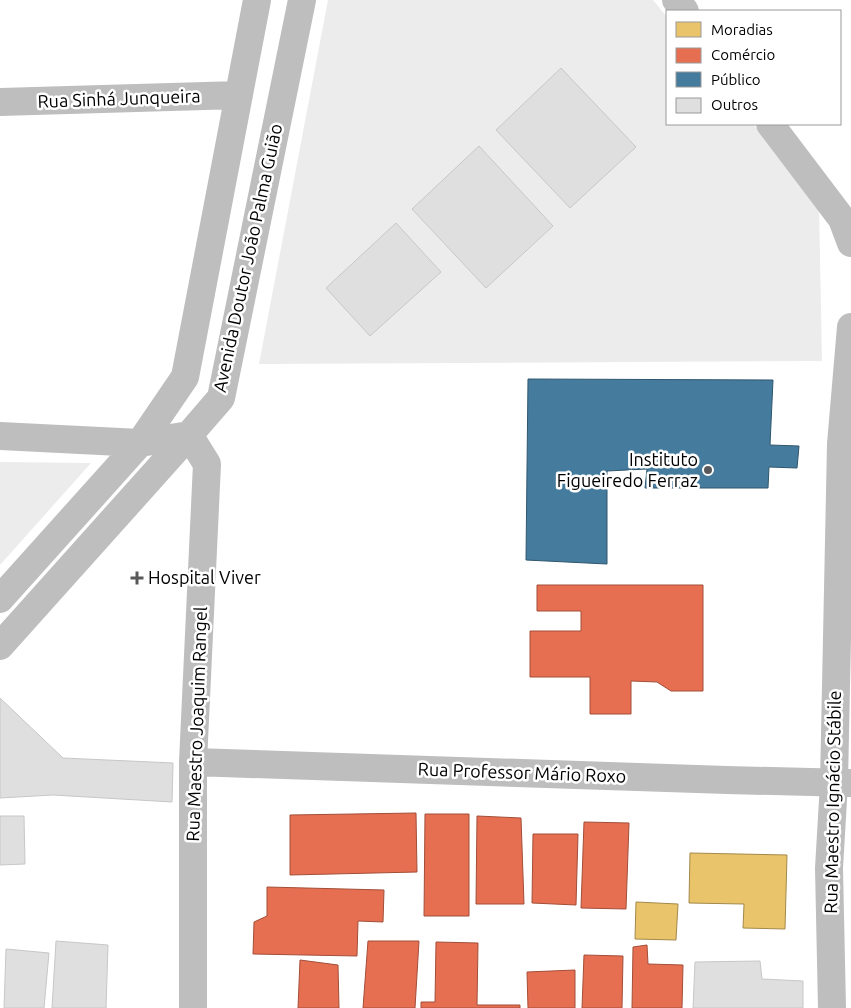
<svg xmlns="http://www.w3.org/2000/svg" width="851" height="1008" font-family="Ubuntu,sans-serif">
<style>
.green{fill:#ececec}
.homes{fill:#e9c46a;stroke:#a3894a}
.shops{fill:#e76f51;stroke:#a24e39}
.public{fill:#457b9d;stroke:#30566e}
.building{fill:#dfdfdf;stroke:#c7c7c7}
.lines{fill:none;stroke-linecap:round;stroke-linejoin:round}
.minor{stroke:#bebebe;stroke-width:28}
.poi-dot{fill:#595959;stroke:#fff;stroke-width:2}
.labels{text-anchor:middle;stroke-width:5;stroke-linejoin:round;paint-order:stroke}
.street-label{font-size:18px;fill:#000;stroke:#fff}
.poi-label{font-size:18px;fill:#000;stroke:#fff;text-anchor:end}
</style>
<rect width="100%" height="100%" fill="#fff"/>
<path class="green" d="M328,0H653L667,17V124H753L819,206L822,361L259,364Z
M0,462L91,463L0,565Z"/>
<path class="homes" d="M690,853L787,855L785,929L743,928L744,904L689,903Z
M636,902L678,904L676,940L635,939Z"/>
<path class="shops" d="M537,585H703V691H671L657,682L631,681V714H590V677H530V631H581V611H537Z
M416,813L417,872L290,875V815Z
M425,814H469V916H424Z
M477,816L521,818L524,904H476Z
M584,822L629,823L626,909L581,908Z
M533,834H578L576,905L532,903Z
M267,887L384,890L383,922L358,921L357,956L253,954L254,922L267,916Z
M368,941H419L415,1008H363Z
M436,942L478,943L477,1005H520V1008H421V1002H435Z
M647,945L648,964L683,965L682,1008H632L633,947Z
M584,955L623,956L622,1008H582Z
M300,960L338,965L339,1008H298Z
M575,970V1008H528L527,972Z"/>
<path class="public" d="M528,379L773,380L770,445L799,446L797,468L769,467L768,488H645L647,469L607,471V564L526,560Z"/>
<path class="building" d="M561,68L636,147L570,208L496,130Z
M479,146L553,226L486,288L412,209Z
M396,223L441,272L370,336L326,288Z
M0,698L63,758L173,763L172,802L53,795L0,798Z
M0,816H24L25,864L0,865Z
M56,941L108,945L106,1008H52Z
M6,949L49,953L44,1008H4Z
M760,961L762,979L803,981V1008H693L695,962Z"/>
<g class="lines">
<path class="minor" d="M676,0L685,11
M0,102L239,95
M770,124L842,219L851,243
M0,436L140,443L189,435L207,464L193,762V1008
M0,599L140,443L185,377L257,0
M0,646L189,435L221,398L302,0
M193,762L727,780L851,783
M832,1008L829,868L834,783L841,444L851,327"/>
</g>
<g class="poi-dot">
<circle cx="708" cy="470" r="5"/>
<path d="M134.5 570.5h5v5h5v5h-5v5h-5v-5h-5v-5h5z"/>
</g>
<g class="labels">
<g class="street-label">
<text transform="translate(119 99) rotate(-2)" y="6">Rua Sinhá Junqueira</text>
<text transform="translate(248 258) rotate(-78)" y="6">Avenida Doutor João Palma Guião</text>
<text transform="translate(197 724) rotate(-88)" y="6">Rua Maestro Joaquim Rangel</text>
<text transform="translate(522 773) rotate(2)" y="6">Rua Professor Mário Roxo</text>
<text transform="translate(833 802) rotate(-89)" y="6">Rua Maestro Ignácio Stábile</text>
</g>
<g class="poi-label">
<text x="698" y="466">Instituto<tspan x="698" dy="21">Figueiredo Ferraz</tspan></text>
<text x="148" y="584" text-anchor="start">Hospital Viver</text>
</g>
</g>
<rect x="666" y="10" width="175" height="115" fill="#ffffff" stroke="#999999"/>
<rect x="676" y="22" width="25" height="15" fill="#e9c46a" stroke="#999999"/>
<text x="711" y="35" font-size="15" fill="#000000">Moradias</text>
<rect x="676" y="48" width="25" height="15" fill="#e76f51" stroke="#999999"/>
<text x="711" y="60" font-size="15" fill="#000000">Comércio</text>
<rect x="676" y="72" width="25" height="15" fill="#457b9d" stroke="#999999"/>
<text x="711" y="85" font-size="15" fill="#000000">Público</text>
<rect x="676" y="98" width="25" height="15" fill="#dfdfdf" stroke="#999999"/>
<text x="711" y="110" font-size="15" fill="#000000">Outros</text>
</svg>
